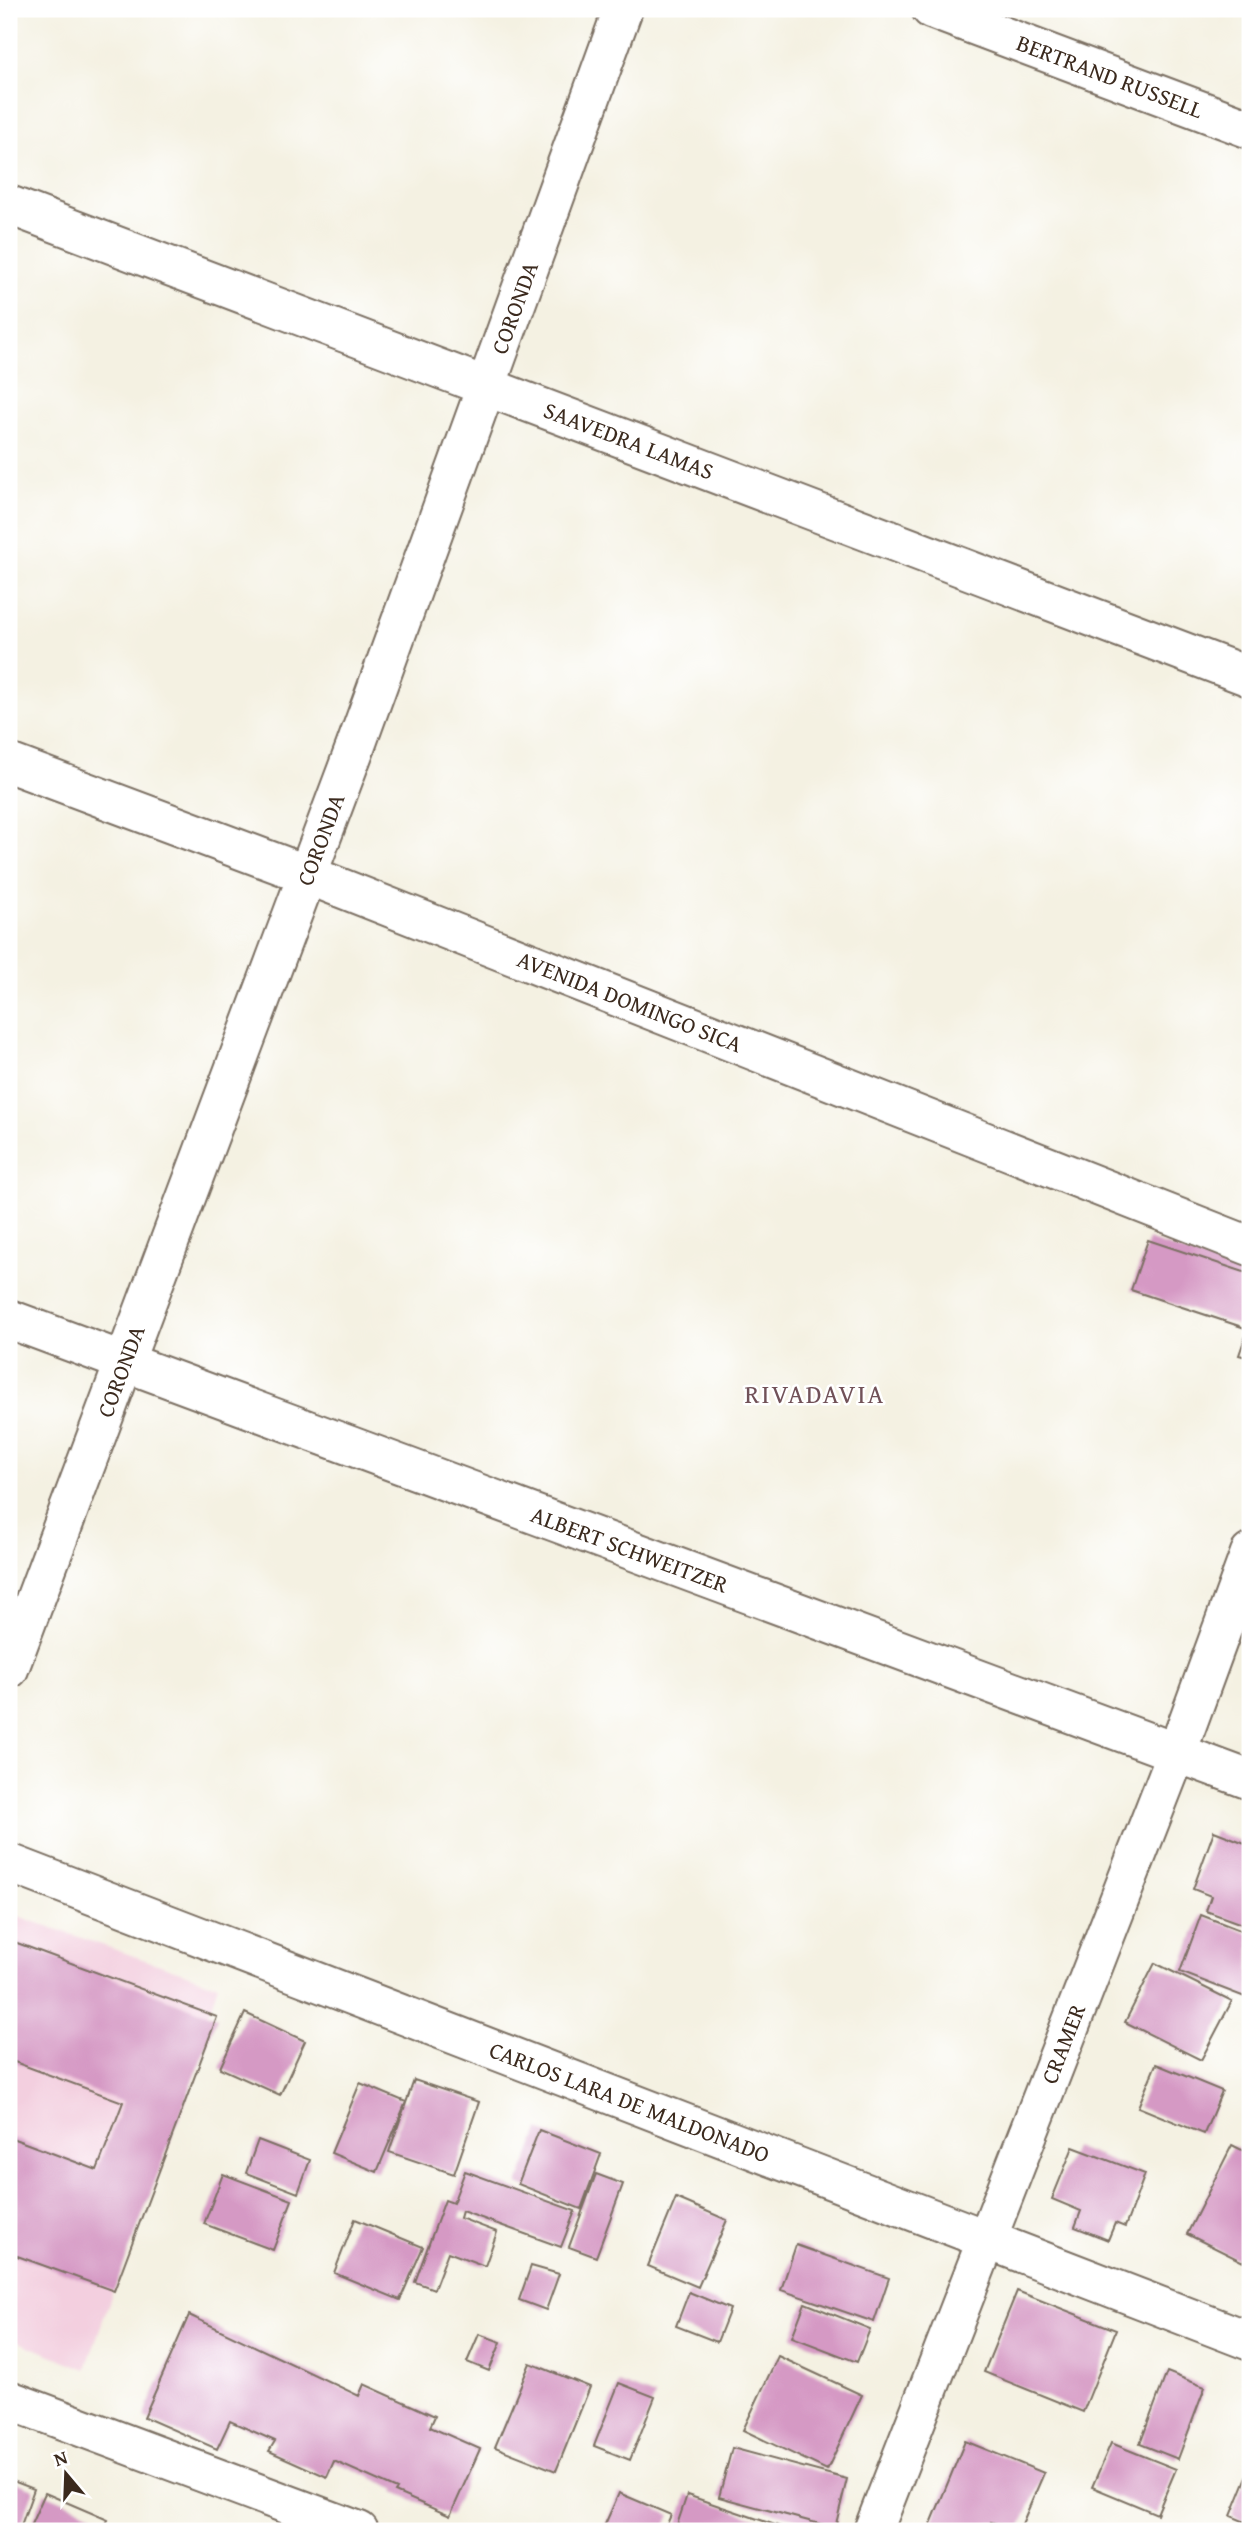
<svg xmlns="http://www.w3.org/2000/svg" width="1259" height="2540" font-family="'Gentium Book Plus',serif">
<style>
.built{fill:#f3cfdf}
.building{fill:#d599c4}
.lines{fill:none;stroke-linecap:round;stroke-linejoin:round}
.minor-casing{stroke:#7c7063;stroke-width:42}
.tertiary-casing{stroke:#7c7063;stroke-width:42}
.minor{stroke:#fff;stroke-width:38}
.tertiary{stroke:#fff;stroke-width:38}
.labels{text-anchor:middle;stroke-width:5;stroke-linejoin:round;paint-order:stroke}
.street-label{font-size:23px;fill:#3b2a1e;stroke:#fff}
.quarter-label{font-size:26px;letter-spacing:2px;fill:#715158;stroke:#fff}
</style>
<rect width="100%" height="100%" fill="#fff"/>
<filter id="ink" filterUnits="userSpaceOnUse"><feTurbulence type="fractalNoise" baseFrequency=".0143" numOctaves="2"/><feDisplacementMap in="SourceGraphic" scale="14" xChannelSelector="R" yChannelSelector="G"/><feConvolveMatrix kernelMatrix="1 2 1 2 8 2 1 2 1" color-interpolation-filters="sRGB"/></filter>
<filter id="wash" filterUnits="userSpaceOnUse"><feTurbulence type="fractalNoise" baseFrequency=".00686" numOctaves="4" result="noise"/><feDisplacementMap in="SourceGraphic" scale="28" xChannelSelector="R" yChannelSelector="G"/><feGaussianBlur stdDeviation="1.57" result="paint"/><feColorMatrix in="noise" values="0 0 0 0 0 0 0 0 0 0 0 0 0 0 0 0 0 1.4 0 .05"/><feComposite in="paint" operator="in"/></filter>
<g filter="url(#wash)">
<rect width="100%" height="100%" fill="#f4f1e2"/>
<path class="built" d="M9,1913L218,1985L86,2369L9,2338Z"/>
<g id="blocks">
<path class="building" d="M1148,1240L1250,1274V1358L1239,1355L1248,1329L1131,1290Z
M1214,1831L1250,1845V1927L1206,1911L1211,1896L1193,1889Z
M1201,1915L1250,1934V1999L1180,1972Z
M9,1940L217,2017L114,2291L9,2253V2137L97,2170L123,2102L9,2060Z
M1155,1963L1232,2001L1201,2060L1125,2022Z
M245,2013L305,2041L280,2095L220,2068Z
M1156,2064L1222,2091L1204,2134L1138,2107Z
M414,2080L479,2102L454,2174L389,2152Z
M360,2083L406,2102L377,2172L331,2153Z
M539,2130L601,2154L581,2209L518,2184Z
M258,2140L310,2160L298,2193L246,2173Z
M1232,2145L1250,2154V2247L1243,2262L1187,2234Z
M1073,2147L1145,2174L1125,2227L1115,2223L1108,2240L1075,2227L1081,2211L1052,2199Z
M465,2171L575,2211L561,2247L462,2211L460,2218L497,2232L485,2266L448,2252L434,2289L415,2282L445,2200L453,2203Z
M223,2174L292,2200L273,2250L204,2224Z
M596,2174L623,2184L596,2257L569,2247Z
M676,2198L727,2220L698,2287L648,2266Z
M355,2219L423,2247L400,2300L334,2273Z
M796,2245L889,2278L874,2322L781,2290Z
M531,2266L559,2274L546,2310L519,2300Z
M1017,2291L1116,2330L1083,2412L984,2372Z
M689,2292L730,2309L717,2342L676,2326Z
M805,2303L870,2329L857,2362L792,2337Z
M189,2315L359,2396L364,2384L435,2416L430,2427L480,2449L450,2516L395,2492L397,2489L334,2461L327,2477L269,2451L275,2441L230,2421L217,2449L144,2417Z
M479,2334L501,2342L489,2371L467,2362Z
M778,2356L862,2395L827,2470L743,2430Z
M530,2363L590,2387L556,2471L495,2447Z
M1167,2372L1205,2387L1178,2459L1140,2444Z
M619,2383L655,2397L630,2460L594,2446Z
M965,2441L1044,2473L1019,2531L991,2522L987,2531H928Z
M1111,2443L1176,2469L1157,2514L1092,2487Z
M732,2448L847,2479L835,2528L719,2497Z
M1250,2469V2524L1231,2516Z
M13,2481L34,2489L19,2531H9V2492Z
M45,2493L108,2520L103,2531H28Z
M619,2493L671,2515L664,2531H602Z
M687,2495L793,2531H675Z"/>
</g>
</g>
<g filter="url(#ink)">
<use href="#blocks" fill-opacity="0" stroke="#7c7063" stroke-width="2"/>
<g class="lines">
<defs>
<g id="minor">
<path id="s1" d="M931,9L1250,129"/>
<path id="s2" d="M9,205L1250,677"/>
<path id="s3" d="M9,1319L1250,1780"/>
<path id="s4" d="M9,1669L355,748L623,9"/>
<path id="s5" d="M9,1863L1250,2341"/>
<path d="M9,2400L359,2531"/>
<path id="s6" d="M873,2531L1177,1752L1250,1553"/>
</g>
<g id="tertiary">
<path id="s7" d="M9,763L308,875L1250,1246"/>
</g>
</defs>
<use href="#minor" class="minor-casing"/>
<use href="#tertiary" class="tertiary-casing"/>
<use href="#minor" class="minor"/>
<use href="#tertiary" class="tertiary"/>
</g>
</g>
<g class="labels">
<g class="street-label">
<text dy="8" stroke="none"><textPath href="#s1" startOffset="191">BERTRAND RUSSELL</textPath></text>
<text dy="8" stroke="none"><textPath href="#s4" startOffset="1452">CORONDA</textPath></text>
<text dy="8" stroke="none"><textPath href="#s2" startOffset="663">SAAVEDRA LAMAS</textPath></text>
<text dy="8" stroke="none"><textPath href="#s4" startOffset="886">CORONDA</textPath></text>
<text dy="8" stroke="none"><textPath href="#s7" startOffset="665">AVENIDA DOMINGO SICA</textPath></text>
<text dy="8" stroke="none"><textPath href="#s4" startOffset="318">CORONDA</textPath></text>
<text dy="8" stroke="none"><textPath href="#s3" startOffset="662">ALBERT SCHWEITZER</textPath></text>
<text dy="8" stroke="none"><textPath href="#s6" startOffset="523">CRAMER</textPath></text>
<text dy="8" stroke="none"><textPath href="#s5" startOffset="665">CARLOS LARA DE MALDONADO</textPath></text>
</g>
<g class="quarter-label">
<text x="815" y="1403">RIVADAVIA</text>
</g>
</g>
<rect width="1259" height="2540" fill="none" stroke="#fff" stroke-width="35"/>
<g transform="translate(66 2474) rotate(341)" stroke="#ffffff" stroke-width="5" paint-order="stroke">
<path d="M0-5L12 26L0 18L-12 26Z" fill="#3b2a1e"/>
<text y="-10" font-size="19" font-weight="bold" text-anchor="middle" fill="#3b2a1e">N</text>
</g>
</svg>
